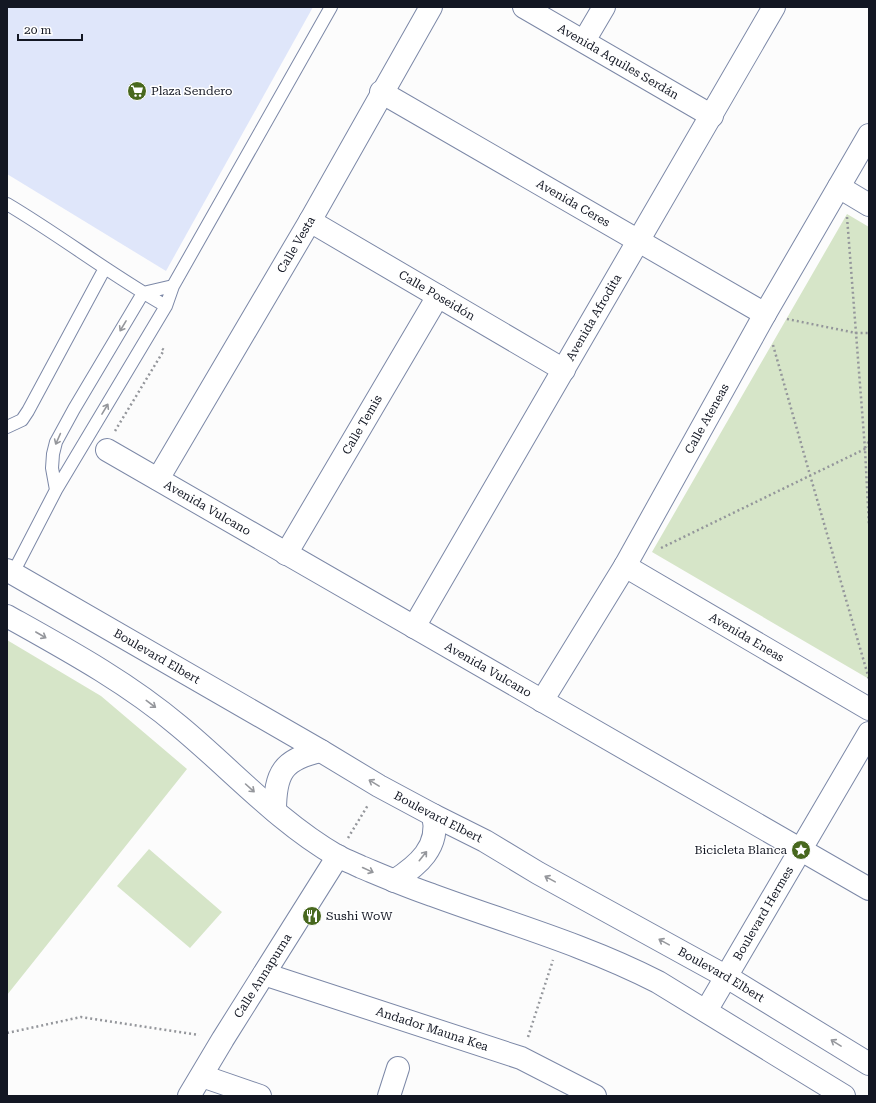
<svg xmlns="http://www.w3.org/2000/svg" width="876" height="1103" font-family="'Roboto Serif',serif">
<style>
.green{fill:#d6e5c8}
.building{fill:#dfe6fa}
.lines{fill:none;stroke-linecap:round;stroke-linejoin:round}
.lane-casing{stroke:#7c88a7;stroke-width:14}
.street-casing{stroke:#7c88a7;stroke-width:24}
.secondary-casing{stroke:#7c88a7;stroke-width:24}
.path{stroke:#94969b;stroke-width:2.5;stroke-dasharray:2 3;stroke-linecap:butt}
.lane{stroke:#fff;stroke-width:12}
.street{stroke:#fff;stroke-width:22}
.secondary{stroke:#fff;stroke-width:22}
.oneway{stroke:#95979c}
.labels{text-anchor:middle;stroke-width:3;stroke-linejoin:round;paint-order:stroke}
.street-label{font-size:12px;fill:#131723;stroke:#fff}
.poi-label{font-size:12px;fill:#131723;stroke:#fff;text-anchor:start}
</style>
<rect width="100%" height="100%" fill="#fcfcfc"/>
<path class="green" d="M847,214L869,227V679L652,552Z
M7,640L101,696L187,769L7,995Z
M149,849L222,912L190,948L117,886Z"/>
<path class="building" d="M7,7H313L166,271L7,174Z"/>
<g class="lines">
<defs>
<path id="lane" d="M7,204C61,236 111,275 166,306
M7,427L22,420L28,411L105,268
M56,490L52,468L53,454L56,442L74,409L143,293L173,286
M13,573L56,490L166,306L173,286L331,7"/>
<g id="street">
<path id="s1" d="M524,7L712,116"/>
<path d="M584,41L604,7"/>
<path id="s2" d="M381,92L765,314"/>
<path d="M839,187L869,205"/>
<path id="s3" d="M310,221L564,370"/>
<path id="s4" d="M107,450L869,889"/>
<path id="s5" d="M158,479L310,221L431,7"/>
<path id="s6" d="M286,554L438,296"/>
<path id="s7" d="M625,566L869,709"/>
<path id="s8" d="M414,627L774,7"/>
<path id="s9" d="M542,701L625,566L765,314L869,135"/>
<path d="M275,811C275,773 283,759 321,751"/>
<path d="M394,881C417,866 441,847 433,815"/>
<path id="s10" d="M264,974L521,1058L595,1096"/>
<path id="s11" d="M706,1011L869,733"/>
<path d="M202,1076L260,1096"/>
<path id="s12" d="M189,1096L223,1039L338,856"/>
<path d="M389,1096L398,1068"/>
</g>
<g id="secondary">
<path id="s13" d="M7,570L321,751L379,786L433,815L485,841L538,873L727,977L869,1064"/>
<path d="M7,616C66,649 127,682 179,726C231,769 278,822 337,856C345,860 353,863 361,867C385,877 408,887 432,895C508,923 586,945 658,982L844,1096"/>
</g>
</defs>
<use href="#lane" class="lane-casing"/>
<use href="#street" class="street-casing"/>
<use href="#secondary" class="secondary-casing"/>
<path class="path" d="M847,217L865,449L869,526
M787,319L856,333H869
M773,345L810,475L869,679
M115,431L164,350L161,348
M865,448L869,441
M661,548L869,447
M348,838L368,805
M7,1033L81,1017L199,1035
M528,1037L553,960"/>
<use href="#lane" class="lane"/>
<use href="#street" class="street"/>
<use href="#secondary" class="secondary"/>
</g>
<defs><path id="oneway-shaft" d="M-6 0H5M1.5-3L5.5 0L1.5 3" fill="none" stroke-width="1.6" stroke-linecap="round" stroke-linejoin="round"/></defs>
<g class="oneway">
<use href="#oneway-shaft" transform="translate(123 326) rotate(121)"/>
<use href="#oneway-shaft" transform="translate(105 409) rotate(-59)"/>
<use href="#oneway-shaft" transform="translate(58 439) rotate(114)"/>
<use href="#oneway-shaft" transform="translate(41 635) rotate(30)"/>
<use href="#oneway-shaft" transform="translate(151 704) rotate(37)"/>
<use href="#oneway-shaft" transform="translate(374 783) rotate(-149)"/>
<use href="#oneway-shaft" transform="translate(250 788) rotate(42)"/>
<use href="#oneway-shaft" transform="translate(423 856) rotate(-51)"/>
<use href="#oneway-shaft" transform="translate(368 870) rotate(25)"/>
<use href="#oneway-shaft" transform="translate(550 879) rotate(-151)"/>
<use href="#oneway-shaft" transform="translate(664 942) rotate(-151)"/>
<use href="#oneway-shaft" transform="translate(836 1043) rotate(-148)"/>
</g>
<defs>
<symbol id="supermarket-disc" viewBox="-11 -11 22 22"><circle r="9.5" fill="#48681e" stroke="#fff"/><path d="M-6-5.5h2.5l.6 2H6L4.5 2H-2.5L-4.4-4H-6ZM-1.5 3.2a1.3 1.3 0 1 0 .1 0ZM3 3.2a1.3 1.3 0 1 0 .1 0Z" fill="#fff"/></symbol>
<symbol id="sight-disc" viewBox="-11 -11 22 22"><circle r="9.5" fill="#48681e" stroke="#fff"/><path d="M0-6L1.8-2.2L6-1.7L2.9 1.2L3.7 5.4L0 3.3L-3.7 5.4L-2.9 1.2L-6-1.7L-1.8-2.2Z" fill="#fff"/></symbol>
<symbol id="restaurant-disc" viewBox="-11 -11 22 22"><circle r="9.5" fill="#48681e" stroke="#fff"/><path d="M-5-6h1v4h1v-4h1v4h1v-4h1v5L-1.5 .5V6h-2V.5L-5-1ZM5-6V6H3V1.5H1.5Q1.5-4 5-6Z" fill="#fff"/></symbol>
</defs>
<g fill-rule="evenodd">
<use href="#supermarket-disc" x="126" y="80" width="22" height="22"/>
<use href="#sight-disc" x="790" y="839" width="22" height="22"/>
<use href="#restaurant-disc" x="301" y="905" width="22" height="22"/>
</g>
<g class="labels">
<g class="street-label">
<text dy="4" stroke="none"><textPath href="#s1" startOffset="109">Avenida Aquiles Serdán</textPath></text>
<text dy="4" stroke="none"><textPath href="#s2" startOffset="222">Avenida Ceres</textPath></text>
<text dy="4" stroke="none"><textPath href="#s5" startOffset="272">Calle Vesta</textPath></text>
<text dy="4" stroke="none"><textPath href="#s3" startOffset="147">Calle Poseidón</textPath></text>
<text dy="4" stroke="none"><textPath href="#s8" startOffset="358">Avenida Afrodita</textPath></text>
<text dy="4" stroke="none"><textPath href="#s9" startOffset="327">Calle Ateneas</textPath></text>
<text dy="4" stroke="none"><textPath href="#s6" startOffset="150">Calle Temis</textPath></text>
<text dy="4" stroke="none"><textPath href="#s4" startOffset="116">Avenida Vulcano</textPath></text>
<text dy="4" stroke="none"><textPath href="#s7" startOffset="141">Avenida Eneas</textPath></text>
<text dy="4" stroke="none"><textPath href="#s13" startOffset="173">Boulevard Elbert</textPath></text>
<text dy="4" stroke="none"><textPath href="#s4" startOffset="440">Avenida Vulcano</textPath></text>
<text dy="4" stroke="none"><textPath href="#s13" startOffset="497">Boulevard Elbert</textPath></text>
<text dy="4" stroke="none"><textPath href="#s11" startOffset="113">Boulevard Hermes</textPath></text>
<text dy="4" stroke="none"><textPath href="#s13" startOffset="821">Boulevard Elbert</textPath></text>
<text dy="4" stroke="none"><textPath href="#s12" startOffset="141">Calle Annapurna</textPath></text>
<text dy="4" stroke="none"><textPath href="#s10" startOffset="177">Andador Mauna Kea</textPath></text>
</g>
<g class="poi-label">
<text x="151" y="95">Plaza Sendero</text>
<text x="787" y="854" text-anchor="end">Bicicleta Blanca</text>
<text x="326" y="920">Sushi WoW</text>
</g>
</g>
<rect width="876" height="1103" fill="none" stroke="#131723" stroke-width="16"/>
<path d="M18 34v6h64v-6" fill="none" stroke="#131723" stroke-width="2"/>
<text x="24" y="34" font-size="12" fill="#131723" stroke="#ffffff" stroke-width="3" paint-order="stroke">20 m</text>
</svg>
